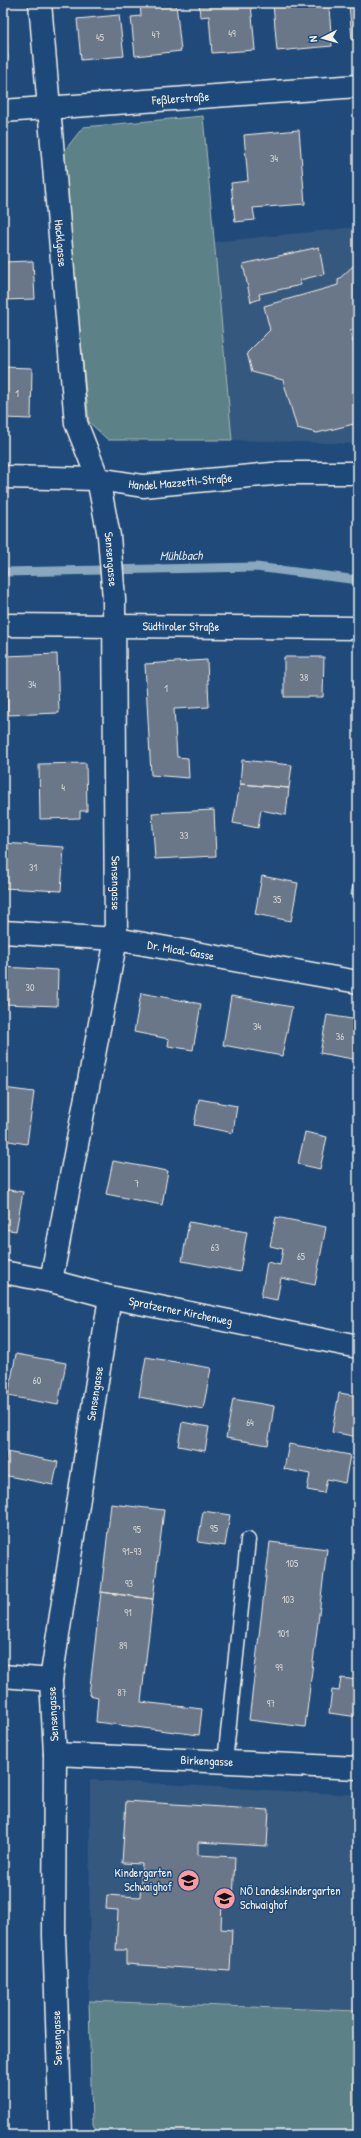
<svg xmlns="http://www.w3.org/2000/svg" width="361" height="2138" font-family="'Patrick Hand',sans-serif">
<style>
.built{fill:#36587e}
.green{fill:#5c8186;stroke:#a8b9b7}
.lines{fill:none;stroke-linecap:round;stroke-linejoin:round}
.stream{stroke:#8aa8bd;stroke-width:9}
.building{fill:#6a7789;stroke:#f4f1e8}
.service-casing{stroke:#f4f1e8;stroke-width:17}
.minor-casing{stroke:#f4f1e8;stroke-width:25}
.tertiary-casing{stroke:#f4f1e8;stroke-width:25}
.service{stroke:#1f4a7a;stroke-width:14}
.minor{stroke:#1f4a7a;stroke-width:22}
.tertiary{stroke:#1f4a7a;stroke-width:22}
.labels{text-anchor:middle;stroke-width:3;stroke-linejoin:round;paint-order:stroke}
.number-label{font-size:10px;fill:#d2d2d0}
.street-label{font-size:12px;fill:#f4f1e8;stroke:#1f4a7a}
.poi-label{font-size:12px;fill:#f4f1e8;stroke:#1f4a7a;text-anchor:end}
.water-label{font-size:13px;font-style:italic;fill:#d9dfdd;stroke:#1f4a7a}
</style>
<rect width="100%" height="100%" fill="#1f4a7a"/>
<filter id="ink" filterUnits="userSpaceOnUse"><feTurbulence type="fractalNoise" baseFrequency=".025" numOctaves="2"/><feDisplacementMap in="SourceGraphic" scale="8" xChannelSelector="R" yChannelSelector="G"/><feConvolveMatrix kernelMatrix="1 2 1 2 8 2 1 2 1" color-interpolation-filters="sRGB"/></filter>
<g filter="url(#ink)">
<path class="built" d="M358,227V444L232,440L214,242Z
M90,1780L358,1795V2011L89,2001Z"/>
<path class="green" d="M203,116L232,440H108L89,422L62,154L83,127Z
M89,2001L358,2011V2135H103L92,2126Z"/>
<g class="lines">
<path class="stream" d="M3,572L256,567L358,580"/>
</g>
<path class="building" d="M3,3H6L7,15H4L8,59L3,60Z
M140,3H176L181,51L135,56L131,17L141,16Z
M199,3H251L255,50L212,53L209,16L200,17Z
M273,3H319L320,8L329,7L332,46L277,51Z
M349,3H358V39L352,40Z
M119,15L124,56L81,60L77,19Z
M299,130L305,204L253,208L255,220L235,222L231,183L248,181L244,135Z
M319,247L324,274L300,280L301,285L259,294L260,299L251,302L243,264Z
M33,261L35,299L3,300V262Z
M354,265L358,266V327L350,331L355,349L358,348V423L317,433L297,428L283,380L252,372L247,353L270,330L264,306L338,285V280Z
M3,367L32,368L31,419L3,418Z
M57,654L59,713L8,715L5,656Z
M284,657H324L323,697H284Z
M207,660L209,707L174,709L177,757L188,758L189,778L151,775L145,664Z
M242,760L292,765L289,788L240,784Z
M86,763L87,811H80V818L40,819L39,764Z
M240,784L289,788L286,815L261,810L258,828L233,823Z
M214,810L216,856L155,859L152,813Z
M3,843L64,847L61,891L3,888Z
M358,859V896L351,895Z
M262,876L298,883L291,921L255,914Z
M3,967L58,970L57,1006L3,1004Z
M141,993L201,1004L193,1050L168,1046L169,1039L134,1032Z
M231,996L292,1007L282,1056L223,1045Z
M327,1015L358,1020V1060L320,1053Z
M3,1088L34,1092L27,1144L3,1140Z
M199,1099L237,1106L233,1133L194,1125Z
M305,1132L327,1137L320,1169L298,1164Z
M113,1161L168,1171L162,1205L106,1194Z
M3,1189L23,1192L16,1231L3,1229Z
M276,1217L326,1227L315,1285L281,1278L277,1300L261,1297L267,1262L280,1265L283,1249L270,1246Z
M189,1222L247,1232L240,1272L182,1261Z
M16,1354L66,1363L58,1405L8,1396Z
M146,1357L211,1368L203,1409L139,1397Z
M339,1393L358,1396V1437L332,1432Z
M233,1399L274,1406L268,1445L226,1438Z
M182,1422L209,1427L205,1451L178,1446Z
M289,1444L350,1455L345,1483L327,1479L324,1493L307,1490L310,1474L284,1469Z
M7,1452L58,1462L53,1485L3,1475Z
M111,1504L164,1510L153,1599L101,1592Z
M203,1511L230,1515L225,1546L198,1542Z
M270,1542L327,1549L305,1727L249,1720Z
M101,1592L153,1599L141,1702L202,1709L199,1735L96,1722L98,1697L89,1695Z
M341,1678L358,1680V1717L329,1713L332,1690L339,1691Z
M126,1801L269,1810L267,1846L198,1842V1855L235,1857L233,1901L222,1900L221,1929L232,1930L230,1971L126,1964V1950H116L118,1910L106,1909L107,1895L140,1897L142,1864L122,1863Z"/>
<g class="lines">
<defs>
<path id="service" d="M225,1762L248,1540"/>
<g id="minor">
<path id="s1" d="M40,3L76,423L98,479L109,536L114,599L116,939L51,1281"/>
<path id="s2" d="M3,111L358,86"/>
<path id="s3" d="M3,625L358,628"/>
<path id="s4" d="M3,932L116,939L358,982"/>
<path id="s5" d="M3,1272L51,1281L110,1297L358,1347"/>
<path d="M3,1676L51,1680"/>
<path id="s6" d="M55,1754L358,1768"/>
<path id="s7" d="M61,2135L54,1935L55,1754L51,1680L110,1297"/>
</g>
<g id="tertiary">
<path id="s8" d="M3,477L98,479L143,486L283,473H358"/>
</g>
</defs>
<use href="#service" class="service-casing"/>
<use href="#minor" class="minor-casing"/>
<use href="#tertiary" class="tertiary-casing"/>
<use href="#service" class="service"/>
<use href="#minor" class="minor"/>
<use href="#tertiary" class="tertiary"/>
</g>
</g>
<defs>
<symbol id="school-disc" viewBox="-11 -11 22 22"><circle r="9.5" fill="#ff9aa2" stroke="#1f4a7a"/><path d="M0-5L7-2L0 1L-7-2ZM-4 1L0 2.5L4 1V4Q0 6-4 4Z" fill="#111"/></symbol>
</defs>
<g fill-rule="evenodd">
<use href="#school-disc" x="176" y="1868" width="25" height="25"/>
<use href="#school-disc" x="212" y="1886" width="25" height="25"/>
</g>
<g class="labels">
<g class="number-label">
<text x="232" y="37">49</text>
<text x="156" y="38">47</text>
<text x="100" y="41">45</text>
<text x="274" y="162">34</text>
<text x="17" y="397">1</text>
<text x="304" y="681">38</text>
<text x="32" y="688">34</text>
<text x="166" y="692">1</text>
<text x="63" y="791">4</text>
<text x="184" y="839">33</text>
<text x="33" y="871">31</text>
<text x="277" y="903">35</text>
<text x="30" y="991">30</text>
<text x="257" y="1030">34</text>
<text x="340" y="1040">36</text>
<text x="137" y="1187">7</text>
<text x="215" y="1251">63</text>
<text x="301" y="1260">65</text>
<text x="37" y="1384">60</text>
<text x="250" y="1426">64</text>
<text x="214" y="1532">95</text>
<text x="137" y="1533">95</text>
<text x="132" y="1555">91-93</text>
<text x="292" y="1567">105</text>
<text x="129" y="1587">93</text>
<text x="288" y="1603">103</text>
<text x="128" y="1616">91</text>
<text x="283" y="1637">101</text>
<text x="123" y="1649">89</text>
<text x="279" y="1671">99</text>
<text x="122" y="1696">87</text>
<text x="271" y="1707">97</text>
</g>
<g class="street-label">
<text dy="4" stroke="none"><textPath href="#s2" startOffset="178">Feßlerstraße</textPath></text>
<text dy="4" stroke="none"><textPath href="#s1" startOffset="241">Hacklgasse</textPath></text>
<text dy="4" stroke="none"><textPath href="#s8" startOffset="178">Handel Mazzetti-Straße</textPath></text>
<text dy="4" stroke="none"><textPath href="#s1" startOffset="563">Sensengasse</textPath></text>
<text dy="4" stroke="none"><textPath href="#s3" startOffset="178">Südtiroler Straße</textPath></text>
<text dy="4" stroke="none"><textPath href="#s1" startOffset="887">Sensengasse</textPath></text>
<text dy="4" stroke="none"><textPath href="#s4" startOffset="179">Dr. Mical-Gasse</textPath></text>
<text dy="4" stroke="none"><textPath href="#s5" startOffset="182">Spratzerner Kirchenweg</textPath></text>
<text dy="4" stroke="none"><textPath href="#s7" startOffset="745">Sensengasse</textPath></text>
<text transform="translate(53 1714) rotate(-93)" y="4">Sensengasse</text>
<text dy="4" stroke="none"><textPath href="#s6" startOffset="152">Birkengasse</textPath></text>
<text transform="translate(57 2038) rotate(-92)" y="4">Sensengasse</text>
</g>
<g class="poi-label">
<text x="172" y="1877">Kindergarten<tspan x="172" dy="14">Schwaighof</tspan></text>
<text x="240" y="1895" text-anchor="start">NÖ Landeskindergarten<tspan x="240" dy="14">Schwaighof</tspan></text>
</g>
<g class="water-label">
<text transform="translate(181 555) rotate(-1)" y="5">Mühlbach</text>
</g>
</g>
<rect width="361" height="2138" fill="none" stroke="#1f4a7a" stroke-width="16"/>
<rect x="8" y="8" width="345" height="2122" fill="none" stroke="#f4f1e8" stroke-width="1.5" filter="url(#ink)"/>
<g transform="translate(323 38) rotate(264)" stroke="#1f4a7a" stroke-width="3" paint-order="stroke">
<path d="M0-3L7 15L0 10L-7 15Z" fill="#f4f1e8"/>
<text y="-6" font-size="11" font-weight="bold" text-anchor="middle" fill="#f4f1e8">N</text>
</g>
</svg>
